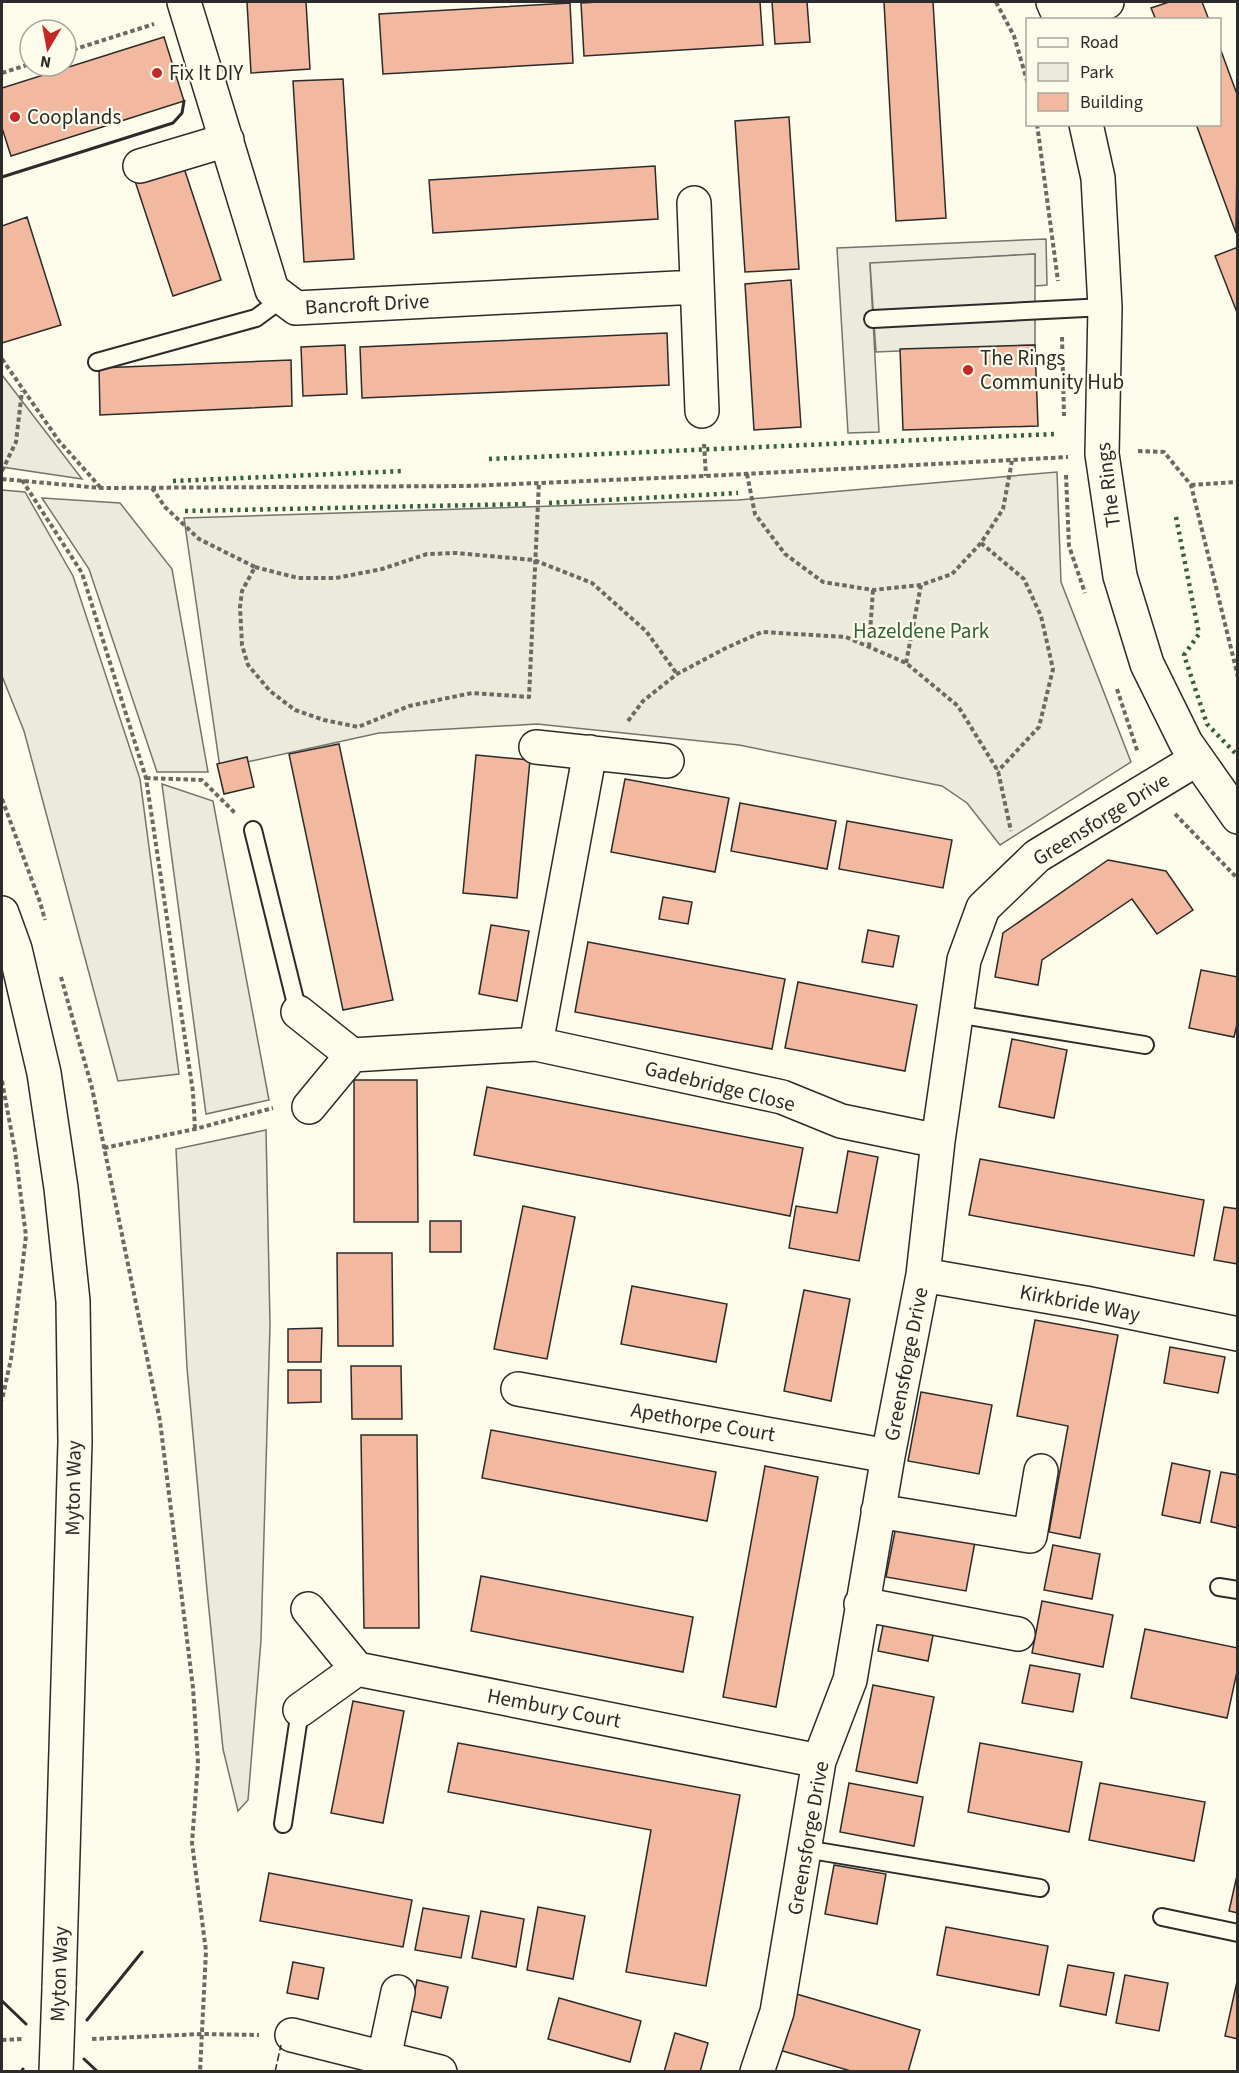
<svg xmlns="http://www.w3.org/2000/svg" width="1239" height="2073" font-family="'Source Sans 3',sans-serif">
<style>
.green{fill:#ecebdb;stroke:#74746e;stroke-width:1.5}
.parking{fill:#eceadb;stroke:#74746e;stroke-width:1.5}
.building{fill:#f2b8a0;stroke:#2b2b2b;stroke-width:1.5}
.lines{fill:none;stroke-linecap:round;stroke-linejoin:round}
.lane-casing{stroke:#2b2b2b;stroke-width:20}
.street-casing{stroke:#2b2b2b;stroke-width:36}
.secondary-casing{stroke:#2b2b2b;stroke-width:36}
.path{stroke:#6a6964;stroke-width:4;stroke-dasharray:4.5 3;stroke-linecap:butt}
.lane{stroke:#fdfbea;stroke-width:16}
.street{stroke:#fdfbea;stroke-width:33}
.secondary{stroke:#fdfbea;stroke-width:33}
.secondary-bridge-casing{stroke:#2b2b2b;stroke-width:36;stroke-linecap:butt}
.secondary-bridge{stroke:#fdfbea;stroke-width:33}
.hedge{stroke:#34623c;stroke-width:4.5;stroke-dasharray:3 4.5;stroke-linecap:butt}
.fence{stroke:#2b2b2b;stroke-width:1.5;stroke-dasharray:8 3;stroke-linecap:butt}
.wall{stroke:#2b2b2b;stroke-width:3}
.poi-dot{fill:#c62828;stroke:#fdfbea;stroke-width:2}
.labels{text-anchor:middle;stroke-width:4.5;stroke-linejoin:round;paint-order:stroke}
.poi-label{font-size:21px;fill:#2b2b2b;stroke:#fdfbea;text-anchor:start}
.street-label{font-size:21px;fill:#2b2b2b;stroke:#fdfbea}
.park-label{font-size:21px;fill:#34623c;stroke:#fdfbea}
</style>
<rect width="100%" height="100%" fill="#fdfbea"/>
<path class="green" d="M1046,239L1047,285L1035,286V254L870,264L879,432L848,433L837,248Z
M2,375L82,479L2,467Z
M1057,472L1061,582L1131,762L1000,845L967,803L942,786L739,745L537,724L379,733L220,768L184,518L738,500Z
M2,490L25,492L73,576L140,779L179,1074L118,1081L24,731L2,676Z
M42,498L120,503L172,569L208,772H157L89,569Z
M162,784L213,801L269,1100L206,1114Z
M266,1130L270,1325L261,1640L248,1800L238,1811L223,1749L207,1590L187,1368L176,1149Z"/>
<path class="parking" d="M1035,254V345L876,352L870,263Z"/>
<path class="building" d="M247,2H306L310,69L251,73Z
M598,2H760L763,45L584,56L581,3Z
M772,2H807L810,42L775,44Z
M884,2H933L946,218L896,221Z
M1169,2H1202L1209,20H1156L1151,8Z
M570,3L573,63L383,74L379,14Z
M164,37L184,101L11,156L2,128V88Z
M1220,48L1238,97L1236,233L1196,124H1220Z
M343,79L354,259L304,262L293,81Z
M789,117L799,269L745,272L735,121Z
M182,162L221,280L173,296L134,178Z
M655,166L658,219L433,233L429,180Z
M27,217L61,325L2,343V226Z
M1238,247V315L1215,256Z
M791,280L801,427L754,430L745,284Z
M667,333L669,385L362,398L360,347Z
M345,345L347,394L303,396L301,347Z
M1035,345L1038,426L903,430L900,349Z
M291,360L292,406L100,415L99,368Z
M339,744L393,1000L343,1010L289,754Z
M476,755L530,760L517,898L463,893Z
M247,757L254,787L224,794L217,764Z
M625,779L729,798L715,872L611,852Z
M740,803L836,821L827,869L731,851Z
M847,821L952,840L943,888L839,869Z
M1108,860L1166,871L1193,910L1157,934L1132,899L1042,960L1038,985L995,977L1003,933Z
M663,897L692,902L688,924L659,919Z
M491,925L529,931L517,1001L479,994Z
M868,930L899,936L893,967L862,962Z
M588,942L785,979L772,1049L575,1012Z
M1201,970L1238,977V1020L1234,1037L1189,1028Z
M798,982L917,1005L905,1071L785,1048Z
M1012,1039L1067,1050L1054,1118L999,1107Z
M354,1080H417L418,1222H354Z
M487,1087L803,1148L790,1216L474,1155Z
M848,1151L878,1157L859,1261L789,1248L796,1206L837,1213Z
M980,1159L1204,1200L1194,1256L969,1215Z
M523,1206L575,1217L547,1359L494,1349Z
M1224,1207L1238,1209V1264L1214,1260Z
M430,1221H461V1252H430Z
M337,1253H392L393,1346H338Z
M632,1286L727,1304L716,1362L621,1344Z
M804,1290L850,1299L831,1401L784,1391Z
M1035,1320L1118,1335L1080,1538L1049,1532L1068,1426L1017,1416Z
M322,1328L321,1362H288V1329Z
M1170,1347L1225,1357L1218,1393L1164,1383Z
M351,1366H401L402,1419H352Z
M288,1370H321V1402L288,1403Z
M921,1392L992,1405L979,1474L908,1461Z
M491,1430L716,1472L707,1521L482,1478Z
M361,1435H417L419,1628H364Z
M1172,1463L1210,1471L1200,1523L1162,1515Z
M765,1466L818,1477L776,1707L723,1697Z
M1221,1472L1238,1475V1528L1211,1522Z
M898,1516L977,1531L966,1591L886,1577Z
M1053,1545L1100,1554L1092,1599L1044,1590Z
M481,1576L693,1617L683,1672L471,1631Z
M1042,1601L1113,1615L1103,1667L1032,1653Z
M887,1606L937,1615L928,1661L878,1651Z
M1145,1629L1238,1648V1667L1227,1718L1131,1698Z
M1030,1665L1080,1674L1073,1712L1022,1703Z
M873,1685L934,1697L917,1783L856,1771Z
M353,1701L404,1711L383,1823L331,1813Z
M458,1743L740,1795L706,1986L626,1972L651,1830L448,1792Z
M980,1743L1082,1762L1069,1832L968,1812Z
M849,1783L923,1797L914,1846L840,1832Z
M1100,1783L1205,1802L1194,1861L1089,1840Z
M834,1865L886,1874L877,1924L825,1914Z
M1238,1871V1913L1229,1911Z
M269,1873L412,1900L403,1947L260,1921Z
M538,1907L585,1916L573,1979L527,1970Z
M423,1908L469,1916L461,1958L415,1950Z
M481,1911L524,1919L516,1967L472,1958Z
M946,1927L1048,1946L1039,1995L937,1975Z
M293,1962L324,1968L318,1999L287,1993Z
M1068,1965L1114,1973L1106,2015L1060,2006Z
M1125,1975L1168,1983L1159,2031L1116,2023Z
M1238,1977V2039L1225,2036Z
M417,1980L448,1987L441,2018L411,2011Z
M793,1993L920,2030L908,2072H854L776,2049Z
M559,1998L641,2021L630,2062L548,2039Z
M675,2033L708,2043L700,2072H664Z"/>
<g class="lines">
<defs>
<path id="lane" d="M873,319L1105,307
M97,362L256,318L283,298
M253,830L298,1012
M956,1014L1145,1045
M1219,1587L1238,1590
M283,1824L300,1710
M805,1849L1040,1888
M1162,1917L1238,1933"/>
<path id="street" d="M184,2L272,290L296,308L696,287
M1063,20L1107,2
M140,166L227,140
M694,203L702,411
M536,747L667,761
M298,1012L352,1055L309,1107
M536,1044L590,752
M352,1055L536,1044L782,1097L841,1121L938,1141
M923,1275L1085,1303L1238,1334
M518,1389L888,1456
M878,1511L1030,1536L1041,1471
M861,1604L1018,1634
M308,1609L357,1669
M300,1710L357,1669L819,1761
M292,2035L440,2072
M384,2058L398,1992
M757,2072L777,2012L819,1761L850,1680L888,1456L923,1275L938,1141L964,960L983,908L1037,856L1197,759"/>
<path id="secondary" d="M1053,2L1061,20
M1086,124L1098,178L1105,307L1102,454L1120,576L1147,664L1186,743L1238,817
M2,913L15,949L44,1073L61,1188L73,1301L75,1442L59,1989"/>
</defs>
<use href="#lane" class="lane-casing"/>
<use href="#street" class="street-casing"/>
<use href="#secondary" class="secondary-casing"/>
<path class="path" d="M996,2L1014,36L1028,84
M66,52L154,24
M2,73L30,64
M1037,124L1058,281
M1062,337L1064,416
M2,359L59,441L101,488
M704,444L706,476
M1138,451L1164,452L1191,485L1238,677
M2,471L16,442L22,391
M747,474L755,514L785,554L823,582L873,590L921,585L952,574L981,543L1003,509L1012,461
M1066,475L1069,546L1085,593
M2,479L101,488L467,486L706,476L1068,457
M22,480L82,573L146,778L193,1092L195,1129
M1191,485L1238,482
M152,488L165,507L199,539L255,567L242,591L240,607L242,645L248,665L270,691L295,710L324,720L358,727L409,706L472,693L529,697L539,482
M981,543L1024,579L1041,616L1053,669L1039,727L998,771
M255,567L298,578H336L382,569L427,554L456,553L534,560L592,583L646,631L677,674
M869,647L873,590
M906,663L921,585
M1117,689L1138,753
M628,721L643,701L677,674L726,648L762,632L846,637L906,663L958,706L998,771L1011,831
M146,778L202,780L235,813
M2,799L40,902L45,920
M1175,814L1238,879
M61,977L92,1088L160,1421L193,1688L198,1763L192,1843L206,1951L200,2072
M2,1081L15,1151L26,1236L11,1359L2,1400
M104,1148L195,1129L273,1108
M92,2039L202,2034L259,2035
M2,2040L22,2039"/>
<use href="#lane" class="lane"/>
<use href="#street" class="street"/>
<use href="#secondary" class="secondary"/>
<defs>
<path id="secondary-bridge" d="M56,2072L59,1989"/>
</defs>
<use href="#secondary-bridge" class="secondary-bridge-casing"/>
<use href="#secondary-bridge" class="secondary-bridge"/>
<path class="hedge" d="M489,459L1055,434
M173,481L403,471
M549,503L738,493
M185,511L526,504
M1176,517L1199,634L1184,655L1207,724L1238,756"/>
<path class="fence" d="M275,2072L281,2045"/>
<path class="wall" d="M2,177L173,123L182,113L184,101
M2,2001L26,2024
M87,2020L142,1952
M84,2059L98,2072
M21,2072L23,2069"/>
</g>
<g class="poi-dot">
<circle cx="157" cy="73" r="6"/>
<circle cx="15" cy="117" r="6"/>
<circle cx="968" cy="370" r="6"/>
</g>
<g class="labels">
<g class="poi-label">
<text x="169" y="80">Fix It DIY</text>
<text x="27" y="124">Cooplands</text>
<text x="980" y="365">The Rings<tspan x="980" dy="24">Community Hub</tspan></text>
</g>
<g class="street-label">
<text transform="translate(367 304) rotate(-3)" y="7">Bancroft Drive</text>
<text transform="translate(1108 485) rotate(-97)" y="7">The Rings</text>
<text transform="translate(1101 819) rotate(-32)" y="7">Greensforge Drive</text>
<text transform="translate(720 1086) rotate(14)" y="7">Gadebridge Close</text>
<text transform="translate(1080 1303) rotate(11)" y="7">Kirkbride Way</text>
<text transform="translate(906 1364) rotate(-79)" y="7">Greensforge Drive</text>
<text transform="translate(703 1422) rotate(10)" y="7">Apethorpe Court</text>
<text transform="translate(73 1488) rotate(-89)" y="7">Myton Way</text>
<text transform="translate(554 1708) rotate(11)" y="7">Hembury Court</text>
<text transform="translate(808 1838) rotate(-80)" y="7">Greensforge Drive</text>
<text transform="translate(59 1974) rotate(-88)" y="7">Myton Way</text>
</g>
<g class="park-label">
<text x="921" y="638">Hazeldene Park</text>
</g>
</g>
<rect width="1239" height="2073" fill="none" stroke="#2b2b2b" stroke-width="6"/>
<rect x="1026" y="18" width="195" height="108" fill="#fdfbea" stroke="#a9a89e" stroke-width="1.5"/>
<rect x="1038" y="38" width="30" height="9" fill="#fdfbea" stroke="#a9a89e" stroke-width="1.5"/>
<text x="1080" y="48" font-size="18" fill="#2b2b2b">Road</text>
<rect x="1038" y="63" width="30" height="18" fill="#ecebdb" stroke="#a9a89e" stroke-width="1.5"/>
<text x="1080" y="78" font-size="18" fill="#2b2b2b">Park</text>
<rect x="1038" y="93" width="30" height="18" fill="#f2b8a0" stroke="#a9a89e" stroke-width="1.5"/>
<text x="1080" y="108" font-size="18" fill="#2b2b2b">Building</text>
<g transform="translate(48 48) rotate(190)"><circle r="28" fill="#fdfbea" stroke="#a9a89e" stroke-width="1.5"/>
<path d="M0-4.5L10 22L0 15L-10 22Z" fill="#c62828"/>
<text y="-9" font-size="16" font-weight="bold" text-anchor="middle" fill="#2b2b2b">N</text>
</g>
</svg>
